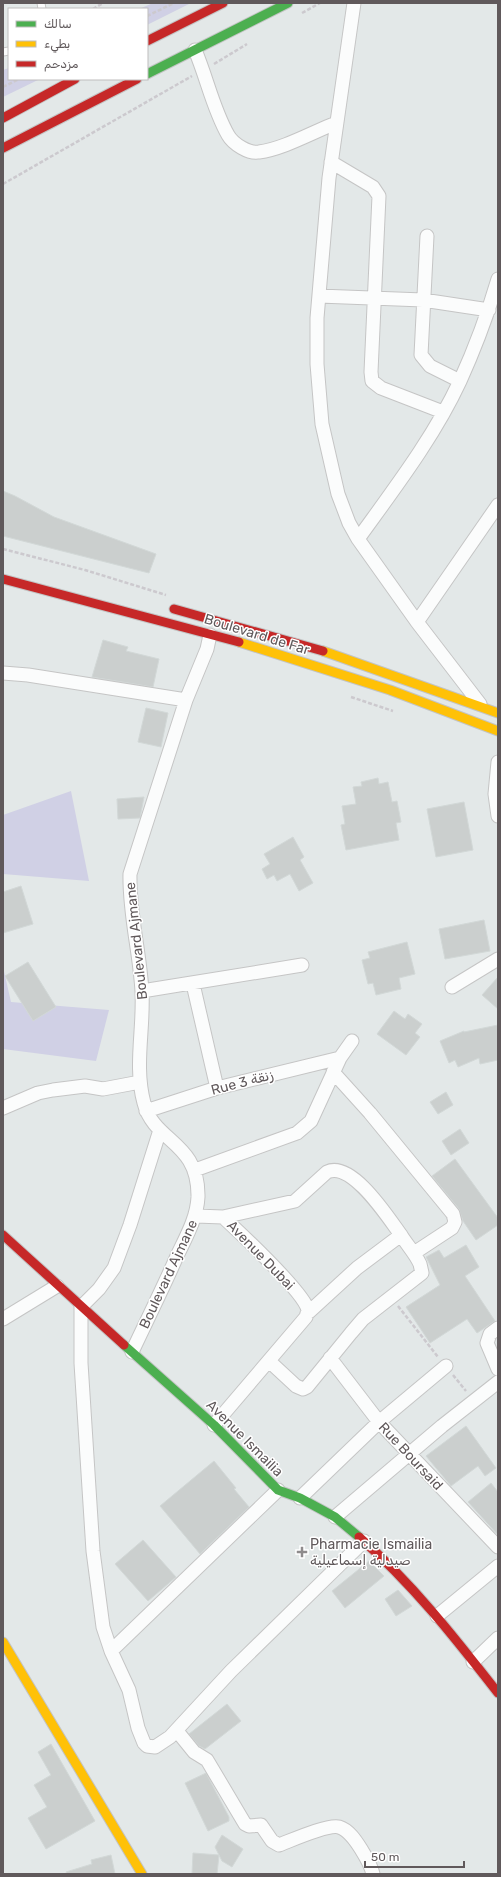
<svg xmlns="http://www.w3.org/2000/svg" width="501" height="1877" font-family="Rubik,Vazirmatn,sans-serif">
<style>
.green{fill:#d0d0e5}
.building{fill:#cbcfce;stroke:#d2d8d7}
.lines{fill:none;stroke-linecap:round;stroke-linejoin:round}
.lane-casing{stroke:#c5c5c5;stroke-width:9}
.street-casing{stroke:#c5c5c5;stroke-width:15}
.fast-casing{stroke:#c3c4c4;stroke-width:11}
.slow-casing{stroke:#c3c4c4;stroke-width:11}
.jam-casing{stroke:#c3c4c4;stroke-width:11}
.path{stroke:#ccc9ce;stroke-width:2.5;stroke-dasharray:4 2;stroke-linecap:butt}
.lane{stroke:#fbfcfc;stroke-width:7}
.street{stroke:#fbfcfc;stroke-width:13}
.fast{stroke:#4caf50;stroke-width:9}
.slow{stroke:#ffc107;stroke-width:9}
.jam{stroke:#c62828;stroke-width:9}
.poi-dot{fill:#8e8b8c;stroke:#fff;stroke-width:1.5}
.labels{text-anchor:middle;stroke-width:3;stroke-linejoin:round;paint-order:stroke}
.street-label{font-size:14px;fill:#60595b;stroke:#fff}
.poi-label{font-size:14px;fill:#60595b;stroke:#fff;text-anchor:start}
</style>
<rect width="100%" height="100%" fill="#e3e8e8"/>
<path class="green" d="M153,3H191L147,25V9H139Z
M9,68V79H40L3,97V70Z
M71,791L89,881L3,874V815Z
M3,967L11,1002L109,1010L96,1061L3,1049Z"/>
<path class="building" d="M3,491L15,496L54,517L156,554L149,573L3,536Z
M103,640L128,647L126,651L159,659L153,687L92,677Z
M146,708L168,713L161,747L138,742Z
M378,778L379,784L388,782L392,802L397,801L401,822L396,823L399,840L346,850L341,825L345,824L342,806L356,804L353,787L362,786L361,782Z
M144,797L140,818L118,819L117,799Z
M464,802L473,850L436,857L427,809Z
M293,837L304,857L300,860L313,883L299,891L290,874L277,881L274,875L267,879L262,869L270,864L264,854Z
M21,886L33,924L3,933V892Z
M484,920L490,951L445,959L439,929Z
M407,942L415,974L399,978L401,989L376,995L373,983L368,984L362,960L370,958L368,952Z
M28,962L56,1007L33,1021L5,976Z
M498,977V1009L482,995Z
M394,1011L405,1019L408,1014L422,1024L415,1033L420,1037L406,1055L377,1034Z
M498,1025V1060L480,1064L479,1058L458,1067L455,1060L449,1063L440,1041L464,1031V1032Z
M446,1092L453,1105L438,1114L430,1102Z
M460,1129L469,1143L451,1155L442,1141Z
M455,1159L498,1218V1225L476,1240L463,1221L459,1209L432,1176Z
M466,1245L479,1267L465,1276L495,1321L477,1333L467,1319L430,1343L406,1307L440,1285L426,1257L439,1250L444,1258Z
M466,1426L496,1468L485,1476L478,1466L451,1486L426,1456Z
M214,1461L236,1488L234,1489L249,1507L200,1554L160,1506Z
M491,1483L498,1492V1535L468,1502Z
M143,1540L176,1577L148,1601L115,1564Z
M369,1561L384,1576L345,1608L332,1591Z
M398,1590L412,1606L396,1616L385,1599Z
M227,1704L241,1721L205,1749L199,1746L189,1734Z
M51,1744L95,1821L46,1849L28,1818L47,1807L34,1785L51,1775L38,1752Z
M206,1773L229,1817V1821L208,1831L185,1783Z
M222,1835L243,1849L232,1867L222,1861L215,1847Z
M193,1853L219,1855L217,1874H192Z
M111,1855L115,1874H67L66,1872L92,1864L91,1860Z"/>
<g class="lines">
<defs>
<path id="lane" d="M41,3L42,9
M3,52L9,51"/>
<path id="street" d="M354,3L329,178L317,318V364L322,424L338,494L349,523L358,539L417,622L480,704
M195,50C207,78 213,109 228,135C233,144 249,154 259,152C283,149 313,132 336,123
M331,162L373,187L379,196L371,372L372,381L381,388L443,412
M427,236L421,355L430,366L460,381
M319,296L423,300L489,310
M358,539C394,489 434,437 460,381C475,348 488,313 498,279
M417,622L498,505
M3,673L28,675L186,700
M498,762L495,794L498,816
M193,984L217,1088
M452,987L498,959
M142,991L302,965
M333,1072L370,1113L453,1214L455,1222L452,1228L414,1253
M3,1108L38,1093L53,1090L85,1086L103,1089L140,1082
M146,1111L217,1088L340,1058
M160,1130L130,1225L114,1268L99,1289L81,1307V1363L93,1551L103,1627L111,1651L129,1690L138,1728L144,1743L147,1746L155,1747L170,1737L231,1671L364,1541
M195,1170L297,1133L311,1121L340,1058L352,1041
M196,1216L223,1217C239,1232 304,1292 308,1310L306,1317L214,1425
M223,1217L295,1201L327,1172C352,1160 389,1219 401,1235C407,1245 415,1253 420,1264L422,1273L363,1319L351,1333L307,1387L303,1389L296,1386L269,1361
M309,1312L357,1268L401,1235
M3,1319L57,1286
M498,1328L490,1334L487,1343L498,1369
M132,1352C147,1320 163,1288 177,1256C186,1237 197,1218 198,1197C199,1141 154,1143 144,1103C134,1066 144,1029 142,992C140,952 129,914 130,874L186,700L207,649L210,635
M330,1358L379,1422L498,1547
M300,1498L379,1422L446,1366
M335,1517L442,1426L498,1382
M437,1616L498,1566
M111,1651L278,1490
M473,1662L498,1638
M177,1731L194,1752L207,1760L245,1824L249,1826L261,1825L272,1841L279,1845C292,1840 328,1824 339,1827C349,1830 356,1841 361,1849C366,1857 371,1865 373,1874"/>
<path id="fast" d="M147,74L288,3
M124,1345L214,1425L278,1490L300,1498L335,1517L359,1537"/>
<path id="slow" d="M239,642L390,690L498,731
M323,651L498,713
M3,1642L142,1874"/>
<path id="jam" d="M147,41L223,3
M3,118L75,79
M3,148L137,79
M3,579L239,642
M174,609L323,651
M3,1235L124,1345
M359,1537C412,1583 455,1638 498,1693"/>
</defs>
<use href="#lane" class="lane-casing"/>
<use href="#street" class="street-casing"/>
<use href="#fast" class="fast-casing"/>
<use href="#slow" class="slow-casing"/>
<use href="#jam" class="jam-casing"/>
<path class="path" d="M93,9L103,3
M302,13L320,3
M147,16L174,3
M214,64L247,44
M3,87L19,79
M3,184L192,76
M3,549L85,570L166,595
M351,697L393,711
M398,1306L438,1357
M453,1375L466,1391"/>
<use href="#lane" class="lane"/>
<use href="#street" class="street"/>
<use href="#fast" class="fast"/>
<use href="#slow" class="slow"/>
<use href="#jam" class="jam"/>
</g>
<path class="poi-dot" d="M300 1546h4v4h4v4h-4v4h-4v-4h-4v-4h4z"/>
<g class="labels">
<g class="street-label">
<text transform="translate(257 634) rotate(17)" y="5">Boulevard de Far</text>
<text transform="translate(136 941) rotate(-96)" y="5">Boulevard Ajmane</text>
<text transform="translate(242 1082) rotate(-15)" y="5">Rue 3 زنقة</text>
<text transform="translate(261 1255) rotate(46)" y="5">Avenue Dubai</text>
<text transform="translate(168 1274) rotate(-65)" y="5">Boulevard Ajmane</text>
<text transform="translate(245 1438) rotate(45)" y="5">Avenue Ismailia</text>
<text transform="translate(411 1456) rotate(47)" y="5">Rue Boursaid</text>
</g>
<g class="poi-label">
<text x="310" y="1549">Pharmacie Ismailia<tspan x="310" dy="16">صيدلية إسماعيلية</tspan></text>
</g>
</g>
<rect width="501" height="1877" fill="none" stroke="#60595b" stroke-width="8"/>
<rect x="8" y="8" width="140" height="72" fill="#ffffff" stroke="#bfbdbd"/>
<rect x="16" y="21" width="20" height="6" fill="#4caf50" stroke="#bfbdbd"/>
<text x="44" y="28" font-size="12" fill="#60595b">سالك</text>
<rect x="16" y="41" width="20" height="6" fill="#ffc107" stroke="#bfbdbd"/>
<text x="44" y="48" font-size="12" fill="#60595b">بطيء</text>
<rect x="16" y="61" width="20" height="6" fill="#c62828" stroke="#bfbdbd"/>
<text x="44" y="68" font-size="12" fill="#60595b">مزدحم</text>
<path d="M365 1861v6h99v-6" fill="none" stroke="#60595b" stroke-width="2"/>
<text x="371" y="1861" font-size="12" fill="#60595b" stroke="#ffffff" stroke-width="3" paint-order="stroke">50 m</text>
</svg>
